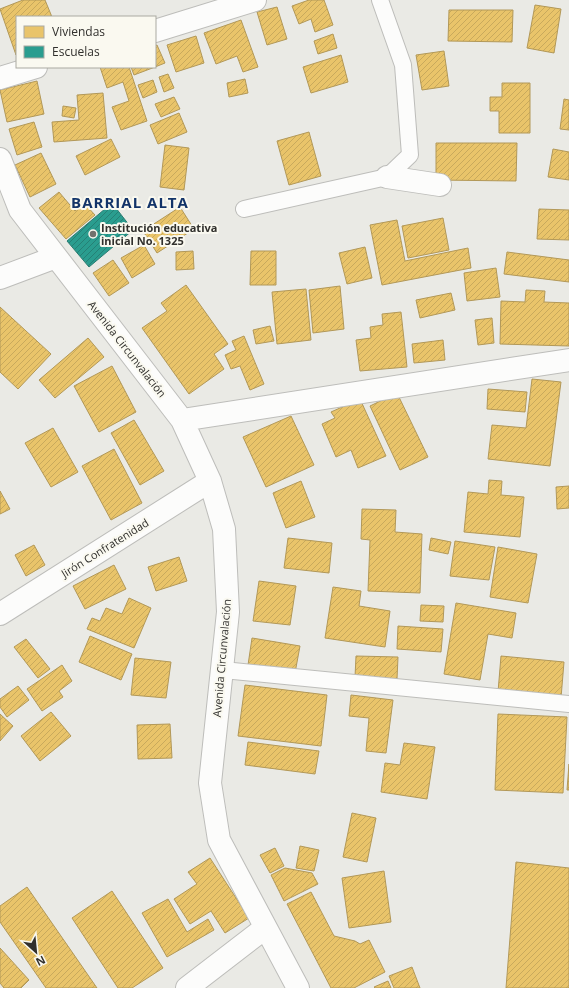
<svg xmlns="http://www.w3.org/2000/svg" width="569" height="988" font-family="'Open Sans',sans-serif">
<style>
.homes{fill:url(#homes-hatch);stroke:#b29858}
.schools{fill:url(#schools-hatch);stroke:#2c7c72}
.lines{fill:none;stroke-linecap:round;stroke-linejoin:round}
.lane-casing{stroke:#bdbdba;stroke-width:18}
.street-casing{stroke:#bdbdba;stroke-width:24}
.lane{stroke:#fcfcfb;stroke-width:16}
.street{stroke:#fcfcfb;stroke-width:22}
.poi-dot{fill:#72716d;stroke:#faf9f0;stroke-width:1.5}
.labels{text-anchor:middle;stroke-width:4;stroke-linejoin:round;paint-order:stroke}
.poi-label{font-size:11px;font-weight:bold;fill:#31302d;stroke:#faf9f0;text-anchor:start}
.street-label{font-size:11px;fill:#31302d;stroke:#faf9f0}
.district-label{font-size:15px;font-weight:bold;letter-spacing:1px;fill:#133469;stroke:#faf9f0}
</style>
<defs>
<pattern id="homes-hatch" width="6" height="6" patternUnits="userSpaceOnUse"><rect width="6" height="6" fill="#e9c46a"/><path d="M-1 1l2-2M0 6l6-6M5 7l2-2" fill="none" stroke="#c8a95c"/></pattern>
<pattern id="schools-hatch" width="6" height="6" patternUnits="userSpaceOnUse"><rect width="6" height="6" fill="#2a9d8f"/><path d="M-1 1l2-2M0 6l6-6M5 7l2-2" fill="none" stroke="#258075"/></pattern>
</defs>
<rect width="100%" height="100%" fill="#eaeae5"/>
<path class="homes" d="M23,0H45L52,17H17L16,55L0,9Z
M309,0H324L333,25L315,32L311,19L299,24L292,6Z
M535,5L561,9L554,53L527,48Z
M277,7L287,39L267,45L257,12Z
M449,10H513L512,42L448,41Z
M241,20L258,67L243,72L237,56L216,64L204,33Z
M333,34L337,48L318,54L314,41Z
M196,36L204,63L176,72L167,45Z
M157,45L165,63L155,67V46Z
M444,51L449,86L422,90L416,55Z
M341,55L348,82L311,93L303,67Z
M100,67H129L147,121L121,130L112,107L129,101L123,82L107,88Z
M131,67H155L134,75Z
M168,74L174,88L164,92L159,77Z
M245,79L248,93L229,97L227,83Z
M153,80L157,92L143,98L138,85Z
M37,81L44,114L7,122L0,90Z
M502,83H530V133H499V111H490V97H502Z
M103,93L107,138L54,142L52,122L79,120L77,95Z
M174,97L180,109L161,117L155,104Z
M564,99L569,100V130L560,129Z
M63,106L76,108L74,118L62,116Z
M179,113L187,132L158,144L150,125Z
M34,122L42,147L17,155L9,129Z
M309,132L321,176L289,185L277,141Z
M111,139L120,157L85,175L76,156Z
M436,143H517L516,181L436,180Z
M165,145L189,148L184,190L160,187Z
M553,149L569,152V180L548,177Z
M41,153L56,184L30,197L15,165Z
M59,192L75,211L84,203L95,215L66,239L39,208Z
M180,207L194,229L157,253L143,231Z
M539,209L569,210V240L537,239Z
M443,218L449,250L408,258L402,226Z
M397,220L405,261L468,248L471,268L382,285L370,225Z
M144,245L155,264L132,278L121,258Z
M365,247L372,278L347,284L339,253Z
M193,251L194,269L176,270V252Z
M251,251H276V285H250Z
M507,252L569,260V282L504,274Z
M113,260L129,283L109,296L93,273Z
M496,268L500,297L467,301L464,273Z
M186,285L228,344L214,354L224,369L189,394L142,328L167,311L161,303Z
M340,286L344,329L313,333L309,290Z
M306,289L311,340L277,344L272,292Z
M526,290L545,291L544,302L569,303V346L500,344L501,301L525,302Z
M451,293L455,310L420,318L416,300Z
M0,307L51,354L18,389L0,372Z
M401,312L407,367L360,371L356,340L371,338L370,327L383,325L382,314Z
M492,318L494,343L478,345L475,320Z
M270,326L274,341L256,344L253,330Z
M244,336L264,384L250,390L240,366L231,369L225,355L236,350L232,341Z
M88,338L104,357L55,398L39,380Z
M443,340L445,360L414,363L412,344Z
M112,366L136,412L99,432L74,386Z
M532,379L561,382L550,466L488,459L492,425L526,428Z
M488,389L527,392L525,412L487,409Z
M397,393L428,457L400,470L370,406Z
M360,399L386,456L358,468L351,450L336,457L322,424L335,418L331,412Z
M291,416L314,465L266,487L243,437Z
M134,420L164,471L140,485L111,433Z
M53,428L78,472L51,487L25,443Z
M114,449L142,503L111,520L82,466Z
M489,480L502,481L501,495L524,497L520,537L464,532L468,492L488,494Z
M301,481L315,517L286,528L273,493Z
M569,486V508L557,509L556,487Z
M0,491L10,509L0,514Z
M362,509L396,510L395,532L422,534L420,593L368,591L370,540L361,539Z
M288,538L332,543L329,573L284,568Z
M431,538L451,542L448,554L429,550Z
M455,541L495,547L489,580L450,576Z
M34,545L45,565L26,576L15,555Z
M498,547L537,554L528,603L490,597Z
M179,557L187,581L156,591L148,567Z
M114,565L126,589L85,609L73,586Z
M259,581L296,586L290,625L253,621Z
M333,587L361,591L359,606L390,611L385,647L325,638Z
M129,598L151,608L134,648L87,629L92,618L100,621L106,608L122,614Z
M456,603L516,613L512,638L488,634L480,680L444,674Z
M421,605L444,606L443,622L420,621Z
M398,626L443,629L441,652L397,649Z
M90,636L132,654L121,680L79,662Z
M252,638L300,646L295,673L248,665Z
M26,639L50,669L38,678L14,647Z
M356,656L398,657L397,679L355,677Z
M501,656L564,662L561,698L498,692Z
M135,658L171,662L166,698L131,695Z
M62,665L72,681L59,691L63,697L42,711L27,689Z
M245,685L327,695L321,746L238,736Z
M18,686L29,700L7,717L0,707V699Z
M351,695L393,700L386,753L366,751L369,718L349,716Z
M51,712L71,736L40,761L21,736Z
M0,714L13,726L0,741Z
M498,714L567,717L563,793L495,790Z
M170,724L172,758L138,759L137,725Z
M248,742L319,751L315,774L245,765Z
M404,743L435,747L427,799L381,792L385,763L400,765Z
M569,764V790H567Z
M352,813L376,818L367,862L343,857Z
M300,846L319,850L314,871L296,868Z
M275,848L284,866L270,873L260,855Z
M210,858L249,918L225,933L211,911L190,924L174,899L197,884L188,872Z
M516,862L569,868V988H506Z
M285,868L312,873L318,884L284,901L271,875Z
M384,871L391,922L349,928L342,878Z
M27,887L97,988H46L0,922V906Z
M112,891L163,968L132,988H118L72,918Z
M311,892L334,936L355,941L360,944L369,940L385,972L354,988H331L287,904Z
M168,899L187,932L208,919L214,930L167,957L142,913Z
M0,948L29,980L21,988H4L0,983Z
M412,967L420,988H394L389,976Z
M388,981L391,988H375L374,987Z"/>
<path class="schools" d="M112,203L133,230L89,267L67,241Z"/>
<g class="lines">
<defs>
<path id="lane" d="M244,209L387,177L410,155L403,65L380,0
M223,670L569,704"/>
<path id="street" d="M155,31L255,0
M0,78L36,67
M0,159L20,210L182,420L210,481L224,529L228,612L210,783L219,840L298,988
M387,177L440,185
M0,278L56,257
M182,420L569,360
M0,614L210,481
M187,988L265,928"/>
</defs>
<use href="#lane" class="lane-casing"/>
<use href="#street" class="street-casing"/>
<use href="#lane" class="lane"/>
<use href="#street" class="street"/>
</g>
<circle class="poi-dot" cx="93" cy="234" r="4"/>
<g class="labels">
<g class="poi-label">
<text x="101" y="232">Institución educativa<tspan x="101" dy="13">inicial No. 1325</tspan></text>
</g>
<g class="street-label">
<text transform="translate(127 349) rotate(52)" y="4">Avenida Circunvalación</text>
<text transform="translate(105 548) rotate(-32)" y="4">Jirón Confratenidad</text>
<text transform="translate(222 658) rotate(-85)" y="4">Avenida Circunvalación</text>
</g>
<g class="district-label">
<text x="130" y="208">BARRIAL ALTA</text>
</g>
</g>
<rect x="16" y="16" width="140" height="52" fill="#faf9f0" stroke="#aaa9a2"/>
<rect x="24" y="26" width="20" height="12" fill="#e9c46a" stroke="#aaa9a2"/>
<text x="52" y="36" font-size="12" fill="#31302d">Viviendas</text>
<rect x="24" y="46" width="20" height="12" fill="#2a9d8f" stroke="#aaa9a2"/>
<text x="52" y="56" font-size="12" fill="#31302d">Escuelas</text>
<g transform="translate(36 952) rotate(153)" stroke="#faf9f0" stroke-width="3" paint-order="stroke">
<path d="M0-3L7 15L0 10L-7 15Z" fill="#31302d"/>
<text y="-6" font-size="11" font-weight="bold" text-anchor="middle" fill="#31302d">N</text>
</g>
</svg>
